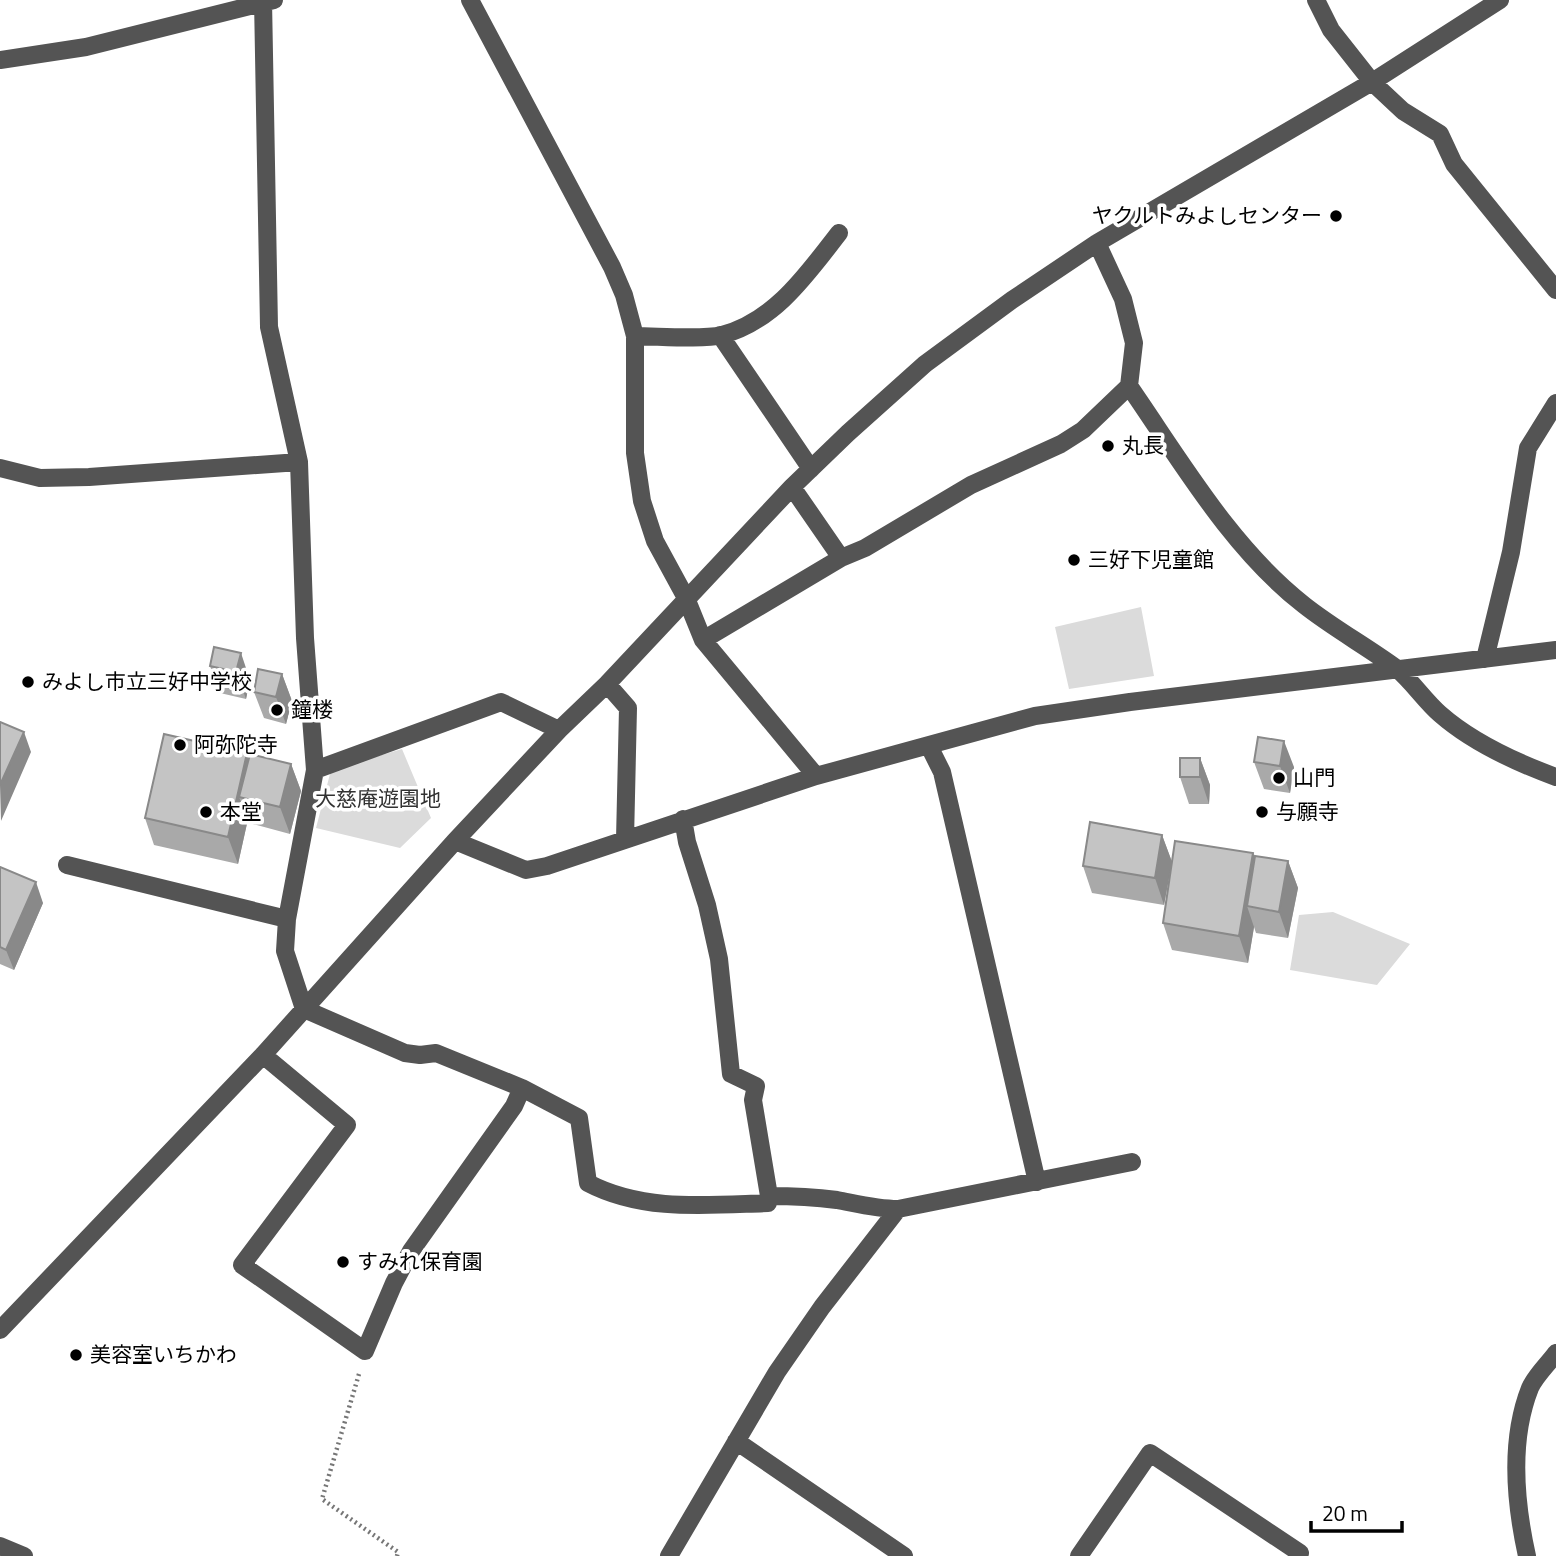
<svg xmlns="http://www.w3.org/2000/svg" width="1556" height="1556" font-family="'Titillium Web','Noto Sans JP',sans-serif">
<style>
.green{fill:#dbdbdb}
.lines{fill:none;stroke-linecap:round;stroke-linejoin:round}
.path{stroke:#767676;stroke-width:4.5;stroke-dasharray:2 3.5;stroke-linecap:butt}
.minor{stroke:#545454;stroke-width:18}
.wall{fill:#a9a9a9}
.shaded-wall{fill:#898989}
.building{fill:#c4c4c4;stroke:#898989;stroke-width:2}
.poi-dot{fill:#000;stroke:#fff;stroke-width:2.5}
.labels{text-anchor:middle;stroke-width:7;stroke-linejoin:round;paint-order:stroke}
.poi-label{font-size:21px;fill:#000;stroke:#fff;text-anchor:start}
.park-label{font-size:21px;fill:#323232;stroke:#fff}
</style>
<rect width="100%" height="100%" fill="#fff"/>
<path class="green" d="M1141,607L1154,676L1069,689L1055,627Z
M402,749L431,818L400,848L316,828L331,770Z
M1333,912L1410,944L1377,985L1290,970L1299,915Z"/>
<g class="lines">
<path class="path" d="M359,1374L322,1499L398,1552L397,1556"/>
<path class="minor" d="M263,0L269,327L299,462L305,638L315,770L287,919L285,951L304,1009L405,1053L420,1055L436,1053L522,1088L579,1118L588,1183C643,1212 707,1205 768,1203L769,1196C792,1196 814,1197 837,1200C858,1204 877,1209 898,1209L822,1307L777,1372L669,1556
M470,0L612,267L624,295L635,336V453L642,501L655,541L686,598L703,640L816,776
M1316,0L1331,30L1372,82L1403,111L1440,134L1454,164L1556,290
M0,60L86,47L274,0
M1097,243L1123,299L1134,343L1129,386
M720,335L811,469
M635,336C657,336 702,340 722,335C775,321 807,274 839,233
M0,468L40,478L89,477L299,462
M792,487L841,558
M703,640L841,558L865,548L971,485L1061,444L1083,430L1129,386C1181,461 1231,548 1304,605C1333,628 1366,646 1396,668C1412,681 1424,700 1440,714C1473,743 1515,762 1556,777
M1485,659L1511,552L1528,448L1556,403
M607,684L628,708L625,840
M929,746L942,772L1037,1182
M315,770L501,702L559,730
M683,819L687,842L707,905L719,959L731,1074L756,1086L753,1100L769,1196
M455,841L526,870L547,866L816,776L1035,716L1130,702L1556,650
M67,865L287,919
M263,1055L347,1125L242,1265L365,1351L394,1283L411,1251L514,1106L522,1088
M898,1209L1132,1162
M0,1330L263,1055L455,841L559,730L607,684L792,487L848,433L925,364L1012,300L1097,243L1372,82L1500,0
M736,1441L904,1556
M0,1546L24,1556
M1079,1556L1150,1453L1300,1553
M1527,1556C1515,1502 1509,1441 1530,1388C1535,1376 1548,1364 1556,1353"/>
</g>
<path class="wall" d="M214,647L250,680L246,699L220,693L210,666Z
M282,674L292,701L286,724L264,718L254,692Z
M247,753L248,758L291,764L301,791L290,834L249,823L248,819L238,864L154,845L145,818Z
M1200,758L1210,785L1209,804H1189L1180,777Z
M1254,762L1294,767L1290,793L1264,789Z
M1162,835L1172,862L1164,905L1092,893L1083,866Z
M1253,853L1255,858L1288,861L1298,888L1288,938L1256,933L1254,927L1248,963L1172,950L1163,923Z
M0,867L43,903L14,970L0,964Z"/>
<path class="shaded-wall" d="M241,653L250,680L246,699L236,672Z
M282,674L292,701L286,724L276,697Z
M24,732L31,752L1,821L0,785Z
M1284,741L1294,767L1290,793L1280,766Z
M247,753L256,780L239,797L248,819L238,864L228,837Z
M1200,758L1210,785L1209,804L1200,777Z
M291,764L301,791L290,834L280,807Z
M1162,835L1172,862L1164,905L1155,878Z
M1253,853L1263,879L1247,906L1254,927L1248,963L1239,936Z
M1288,861L1298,888L1288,938L1279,912Z
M36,882L43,903L14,970L6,950Z"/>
<path class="building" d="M214,647L241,653L236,672L210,666Z
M258,669L282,674L276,697L254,692Z
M0,722L24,732L0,785Z
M164,734L247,753L228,837L145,818Z
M1258,737L1284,741L1280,766L1254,762Z
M250,754L291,764L280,807L239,797Z
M1180,758H1200V777H1180Z
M1090,822L1162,835L1155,878L1083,866Z
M1175,841L1253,853L1239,936L1163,923Z
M1255,856L1288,861L1279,912L1247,906Z
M0,867L36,882L6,950L0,947Z"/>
<g class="poi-dot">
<circle cx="1336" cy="216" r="7"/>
<circle cx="1108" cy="446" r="7"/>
<circle cx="1074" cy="560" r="7"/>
<circle cx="28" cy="682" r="7"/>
<circle cx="277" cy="710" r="7"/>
<circle cx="180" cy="745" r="7"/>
<circle cx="1279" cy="778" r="7"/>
<circle cx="206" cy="812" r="7"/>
<circle cx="1262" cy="812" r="7"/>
<circle cx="343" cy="1262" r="7"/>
<circle cx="76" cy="1355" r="7"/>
</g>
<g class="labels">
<g class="poi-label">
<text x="1322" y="223" text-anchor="end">ヤクルトみよしセンター</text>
<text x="1122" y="453">丸長</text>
<text x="1088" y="567">三好下児童館</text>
<text x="42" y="689">みよし市立三好中学校</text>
<text x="291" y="717">鐘楼</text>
<text x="194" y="752">阿弥陀寺</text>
<text x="1293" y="785">山門</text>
<text x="220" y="819">本堂</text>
<text x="1276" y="819">与願寺</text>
<text x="357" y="1269">すみれ保育園</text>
<text x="90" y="1362">美容室いちかわ</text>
</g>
<g class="park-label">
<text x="378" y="806">大慈庵遊園地</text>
</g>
</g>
<path d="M1311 1521v10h91v-10" fill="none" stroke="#000000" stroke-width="3.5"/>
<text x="1322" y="1521" font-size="21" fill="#000000" stroke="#ffffff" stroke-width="5" paint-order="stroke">20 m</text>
</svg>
